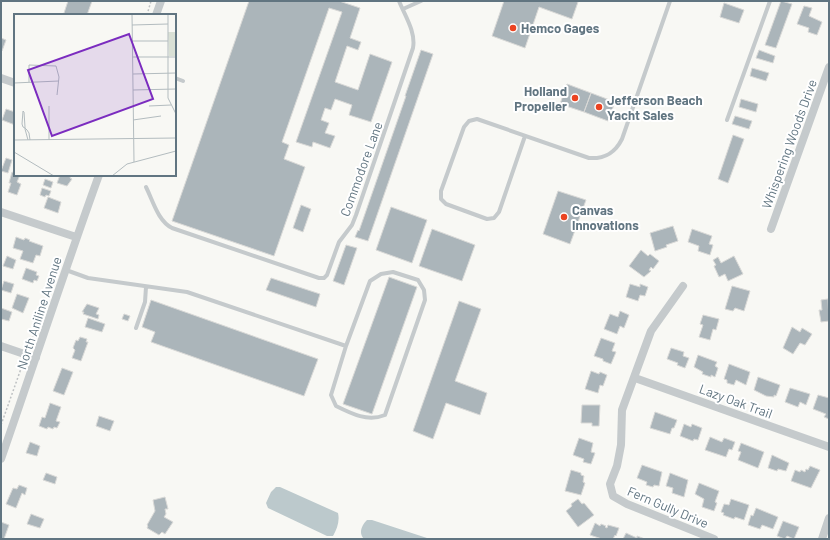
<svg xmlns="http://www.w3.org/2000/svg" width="830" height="540" font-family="Barlow,sans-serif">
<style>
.water{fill:#bcc9cc}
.building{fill:#abb5ba;stroke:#d9d9d7}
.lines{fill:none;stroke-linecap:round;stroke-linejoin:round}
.path{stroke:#bec1c3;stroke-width:1.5;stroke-dasharray:2 2;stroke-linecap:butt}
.service{stroke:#c5cacc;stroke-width:4}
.minor{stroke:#c5cacc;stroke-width:8}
.poi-dot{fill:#eb4321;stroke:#fff;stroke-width:1.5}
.labels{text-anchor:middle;stroke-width:4;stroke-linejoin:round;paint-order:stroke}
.poi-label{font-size:13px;font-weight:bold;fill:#617581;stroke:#fff;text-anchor:start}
.street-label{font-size:13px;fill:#617581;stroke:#fff}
.inset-road{fill:none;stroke:#b3bcbf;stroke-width:1}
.view{fill:#7b2cbf;fill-opacity:0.15;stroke:#7b2cbf;stroke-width:2}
.inset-edge{fill:none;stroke:#617581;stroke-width:2}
</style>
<rect width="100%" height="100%" fill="#f8f8f4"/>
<path class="water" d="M276,487H280L338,513C340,521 337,529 333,536H327L268,508L266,503L271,492Z
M367,520H372L430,539H364C358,533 362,525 367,520Z"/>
<path class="building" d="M68,1H92L87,15H69L64,13Z
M249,1H339L360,8L350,38L361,42L358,50L347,46L335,82L358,90L370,54L392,62L371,122L349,115L352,105L335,99L331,110L325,108L321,120L329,123L325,133L335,136L330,148L313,142L312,147L296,142L342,12L329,8L282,142L289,145L284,159L305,167L274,256L172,221Z
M504,1H574L578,2L572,19L539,7L525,48L492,36Z
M781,1L792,4L776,48L765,45Z
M724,3L744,10L739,23L720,17Z
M804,6L812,8L809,16L822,22L817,35L808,32L809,28L797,24Z
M1,38L6,40L2,51L1,50Z
M421,50L433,54L368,241L355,237L358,230L359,231L406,96H405Z
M759,50L775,56L773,63L756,58Z
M752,68L769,73L766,81L750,76Z
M567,84L591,93L584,112L560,104Z
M591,93L615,102L608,121L584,112Z
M741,99L758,104L756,112L739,107Z
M6,109L15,112V125L2,120Z
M735,116L752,121L749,129L732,124Z
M733,135L744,139L728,183L718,179Z
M6,158L12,160L8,173L1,171Z
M12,172L15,173V175H20L17,182L21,184L17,195L8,192L11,183H9Z
M60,175H71L70,178L72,179L67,186L57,183Z
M45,179L53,182L51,188L43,185Z
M42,188L51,191L49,196L46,195L45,197L40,195Z
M558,191L586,200L570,244L543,234Z
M48,197L61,202L58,213L44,208Z
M301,205L311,209L303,232L293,228Z
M391,207L427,220L412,263L376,250Z
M673,226L678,241L666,245L667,247L655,251L650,233Z
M432,229L475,245L462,281L419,266Z
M692,229L712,236L709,244L713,245L710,255L698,251L699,246L688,242Z
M16,237L24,240L25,238L30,240L29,241L43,246L40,256L36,255L33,263L20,259L23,251L13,248Z
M346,245L357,248L344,285L333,281Z
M641,250L648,256L650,254L659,261L653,269L651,267L649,270L651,271L644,277L629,266Z
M7,256L16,260L13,269L3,266Z
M734,256L743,274L728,281L725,274L719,277L714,266L716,265L713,260L718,257L721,263Z
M26,268L37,272L36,275L39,276L37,281L34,280L33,283L22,279Z
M389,277L417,287L372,414L343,404Z
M271,278L320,294L316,307L266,290Z
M4,281L14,284L11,293L1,290Z
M630,284L640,287V284L648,287L645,296L640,295L638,301L626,297Z
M732,286L750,291L744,311L735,308L733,311L725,309Z
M17,294L29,298L23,313L12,308Z
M828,299L829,321L821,322L819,310H822L821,300Z
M151,300L318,359L304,396L151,342L155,332L142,327Z
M459,301L481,309L455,381L487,393L480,415L446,403L433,439L413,431Z
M87,304L99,308L96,314L99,315L98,319L83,314L84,312H82Z
M1,308L12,312L9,321L1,319Z
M620,311L629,315L624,328L620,326L617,334L604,329L610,314L618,317Z
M124,314L130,316L128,321L122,319Z
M703,315L719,319L716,330L713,329L710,340L699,337L703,325L700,324Z
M88,318L105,324L102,332L85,327Z
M792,327L800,332L802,328L812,334L805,345L800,343L793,354L783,348Z
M80,337L87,339L86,342H88L81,361L72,358L75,350L73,348L76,340L78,341Z
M601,338L615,343L612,351L616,352L611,364L603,361V359L594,356Z
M671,348L684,352L683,356L689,358L685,368L677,365L678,363L667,359Z
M698,355L717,362L715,366L718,368L715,377L711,375V377L702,374L703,372L694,367Z
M729,364L750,372L746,385L736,380L734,385L727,383V380L724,379Z
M62,368L73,372L64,395L53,391Z
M591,371L599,374L600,372L607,375L603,386L600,385L598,393L585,389Z
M758,377L780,385L776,396L774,395V397L766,396L754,390Z
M790,388L810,394L806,405L800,402L798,407L785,402Z
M818,395L829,398V419L824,417L826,414L813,409Z
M50,403L61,407L56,421L60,422L57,428L54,427L53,429L48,427L47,429L39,426L42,417L45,418Z
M582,405H600L599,426H592V423H581Z
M655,412L677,420L674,428H672L670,434L650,428Z
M99,416L114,421L110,431L96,426Z
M684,424L691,427L692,424L702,428L698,440L694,439L693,441L680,436Z
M710,437L722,442L724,438L735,442L732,450L729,449L726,457L705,450Z
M579,438L593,443L591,452L595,453L591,464L583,462L584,459L573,455Z
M30,442L40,446L37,456L26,453Z
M741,443L764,452L758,468L738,460L741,452L738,451Z
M772,455L789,463L786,471L778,469L777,471L768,468Z
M642,465L662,472L659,486L654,485L653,487L646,485L647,482L637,478Z
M810,466L820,470L811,488L791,481L795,470L800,472L801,470L805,472L806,469L808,470Z
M571,470L581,473V475L584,476L583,482L585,483L581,495L565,491Z
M46,473L57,477L55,484L43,480Z
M670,473L688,480L684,497L672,493L673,488L666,486Z
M699,483L719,491L715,502L717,503L714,511L702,507L704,499L695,494Z
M19,485L27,488L25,495L22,493L16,508L6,504L13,488L17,489Z
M165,497L168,509H165L166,514L164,517L173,522L165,534L162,532L159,535L147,528L148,526L147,525L155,511L153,500Z
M578,499L582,504L584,503L594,515L578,527L566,511L572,506L571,504Z
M731,499L749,505L744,520L735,517L734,519L723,515L724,513L721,512L724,504L729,505Z
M756,508L778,517L773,529L762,525L760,529L748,525L751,515L753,516Z
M31,514L44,519L40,528L27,524Z
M783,521L799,527L794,539L787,536L785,539L777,536Z
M1,522L9,525L4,539L1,538Z
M595,523L600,526L601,524L606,526L605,527L607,528L608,525L619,528L616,536L615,535L613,539H602L590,535Z
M626,533L637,538V536L645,539H623Z"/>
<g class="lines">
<path class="path" d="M147,15L151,1
M29,348L44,307
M1,425L23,363"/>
<path class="service" d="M403,9L421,1
M175,78L183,81
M727,120L770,1
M525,136L499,212L494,218L487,219L446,204L441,199V191L464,127L469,121L477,119L589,158C605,159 615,153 622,139L670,1
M146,187C153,201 158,221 172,228L319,278H324L327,275L339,242L352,225L356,215L413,48C416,32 405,16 399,1
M66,270L88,278L187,292L346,346L331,395L336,406C352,414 368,422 385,415L425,300L424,290L418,280L393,272L381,274L370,281L346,346
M136,328L145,302L146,287"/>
<path class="minor" d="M156,15L161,1
M1,78L15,83
M1,212L76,237
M771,229L829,67
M683,286L651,331L622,410L621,445L617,466L610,484L613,496L627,504L647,512L714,539
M1,346L36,358
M635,378L829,447
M1,459C34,364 65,269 99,175
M822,539L829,518"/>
</g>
<g class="poi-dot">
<circle cx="513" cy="28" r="4"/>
<circle cx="575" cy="98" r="4"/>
<circle cx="599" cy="107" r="4"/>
<circle cx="564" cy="217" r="4"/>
</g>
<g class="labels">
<g class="poi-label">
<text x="521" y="33">Hemco Gages</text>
<text x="567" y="96" text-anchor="end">Holland<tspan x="567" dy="15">Propeller</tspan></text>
<text x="607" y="105">Jefferson Beach<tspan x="607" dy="15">Yacht Sales</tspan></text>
<text x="572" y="215">Canvas<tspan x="572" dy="15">Innovations</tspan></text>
</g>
<g class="street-label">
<text transform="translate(789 144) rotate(-70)" y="5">Whispering Woods Drive</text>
<text transform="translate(361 169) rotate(-70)" y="5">Commodore Lane</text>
<text transform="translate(39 313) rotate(-72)" y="5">North Aniline Avenue</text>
<text transform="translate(736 401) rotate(20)" y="5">Lazy Oak Trail</text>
<text transform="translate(668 507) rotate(23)" y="5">Fern Gully Drive</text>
</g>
</g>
<g transform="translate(14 14)">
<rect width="162" height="162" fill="#f8f8f4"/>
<path d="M154,18H162V42H155Z" fill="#d9e0d5"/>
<path class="inset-road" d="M118,0L120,148M154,0V84L162,100M118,11L154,10M118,27H154M118,43H162M119,60L162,59M15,68V51L42,52L45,63L43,81M0,69L45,67M119,76L162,75M35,92V126M135,92L157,91M119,106L147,102M0,126L162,124M14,126L11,115V113L10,98L9,97L8,110L9,113L11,114L13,116L15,119L16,126M0,138L40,162M98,162L113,150L162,137"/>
<path class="view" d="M115,20L139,85L38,122L14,56Z"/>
<rect width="162" height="162" class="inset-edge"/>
</g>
<rect width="830" height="540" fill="none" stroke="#617581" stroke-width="4"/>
</svg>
